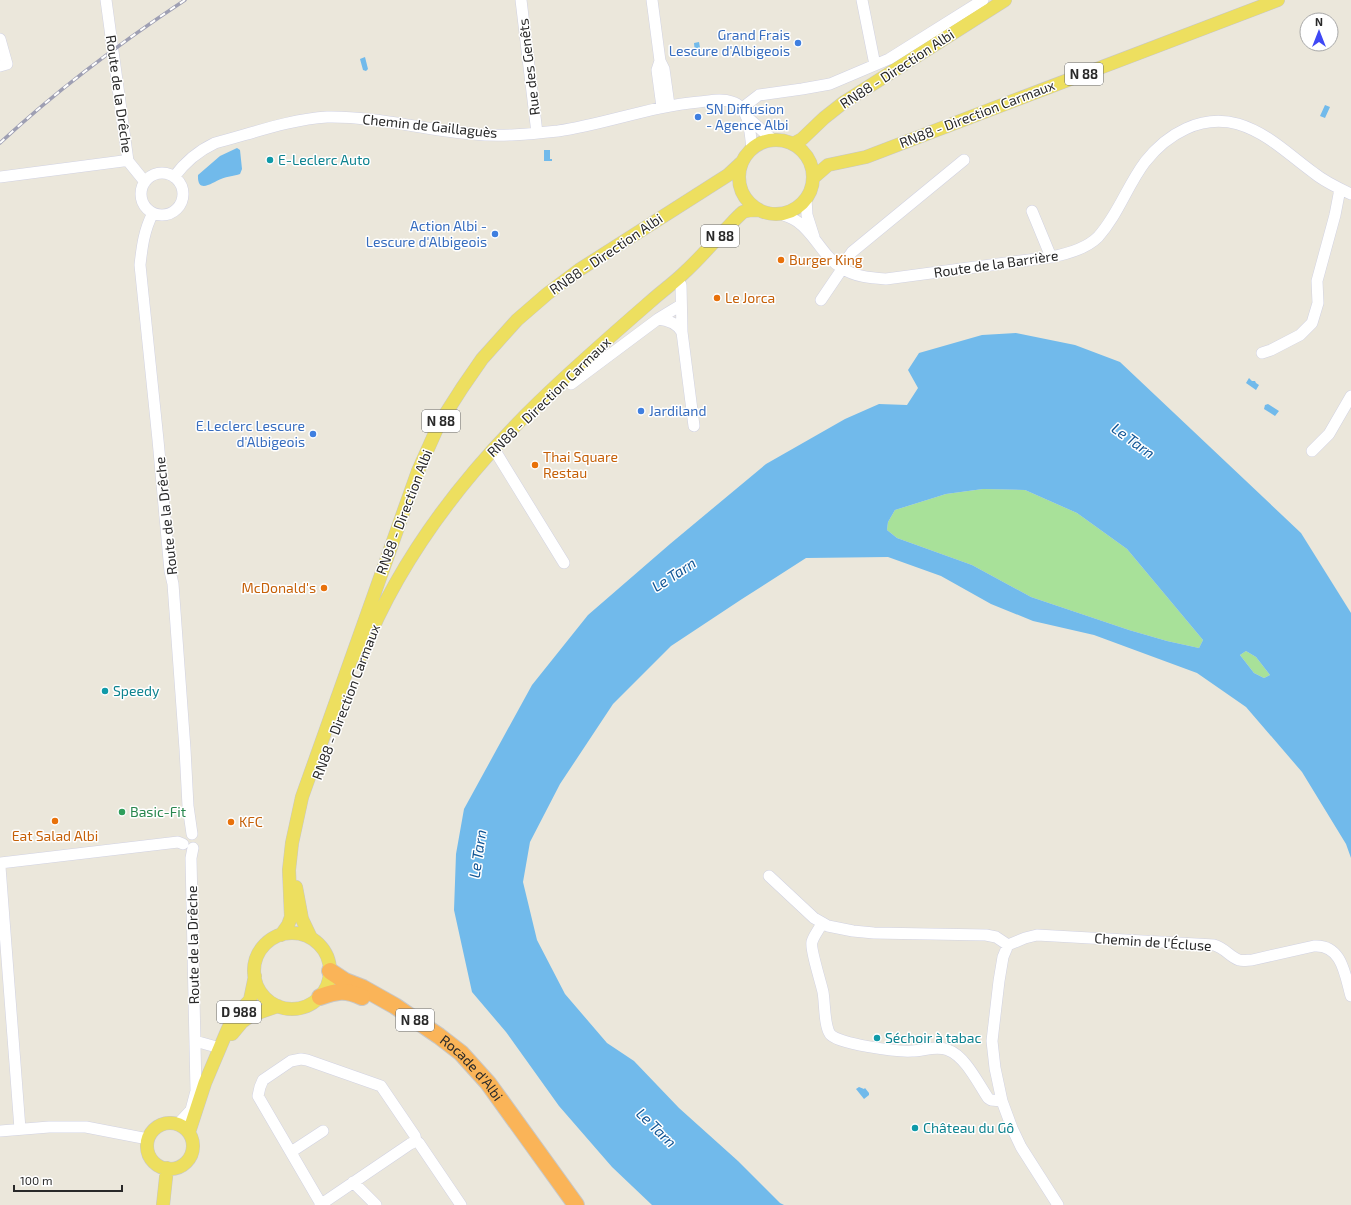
<svg xmlns="http://www.w3.org/2000/svg" width="1351" height="1205" font-family="'Exo 2',sans-serif">
<style>
.green{fill:#a8e199}
.water{fill:#71baeb;fill-rule:evenodd}
.lines{fill:none;stroke-linecap:round;stroke-linejoin:round}
.minor-casing{stroke:#d1d2e2;stroke-width:12}
.major-casing{stroke:#c7c7c7;stroke-width:14}
.highway-casing{stroke:#c7c7c7;stroke-width:18}
.minor{stroke:#fff;stroke-width:11}
.major{stroke:#eddf5f;stroke-width:13}
.highway{stroke:#fab458;stroke-width:16}
.rail-casing{stroke:#9e9fb3;stroke-width:3.5}
.rail{stroke:#fff;stroke-width:2;stroke-dasharray:6;stroke-linecap:butt}
.shop-dot{fill:#3f7fe0;stroke:#fff;stroke-width:1.5}
.culture-dot{fill:#0f9aa8;stroke:#fff;stroke-width:1.5}
.food-dot{fill:#e8710a;stroke:#fff;stroke-width:1.5}
.leisure-dot{fill:#2e9e5b;stroke:#fff;stroke-width:1.5}
.labels{text-anchor:middle;stroke-width:3;stroke-linejoin:round;paint-order:stroke}
.shield{fill:#fff;stroke:#696969;stroke-width:1}
.shield-label{font-size:13px;font-weight:bold;fill:#292929}
.shop-label{font-size:14px;fill:#366cbe;stroke:#fff;text-anchor:end}
.street-label{font-size:14px;fill:#292929;stroke:#fff}
.culture-label{font-size:14px;fill:#0d838f;stroke:#fff;text-anchor:start}
.food-label{font-size:14px;fill:#c56008;stroke:#fff;text-anchor:start}
.leisure-label{font-size:14px;fill:#27864d;stroke:#fff;text-anchor:start}
.water-label{font-size:15px;font-style:italic;fill:#115696;stroke:#fff}
</style>
<rect width="100%" height="100%" fill="#ebe7db"/>
<path class="green" d="M983,489L1025,490L1077,513L1127,549L1203,640L1199,648L1167,641L1129,630L1031,597L972,565L897,538L887,530L888,522L895,510L946,494Z
M1246,651L1256,657L1270,675L1264,678L1254,673L1240,655Z"/>
<path class="water" d="M699,42L701,53L698,55L695,54L694,43Z
M365,57L368,69L366,71L363,70L360,59Z
M1325,105L1330,107L1325,118L1320,116Z
M237,148L240,150L242,169L240,174C234,176 228,176 221,179C213,182 197,195 198,175L220,156Z
M544,150H550V159H552V161H544Z
M1016,333L1075,345L1120,362L1301,533L1351,613V858L1346,844L1302,772L1246,707L1197,673L1094,635L1033,621L991,604L941,576L888,557L806,558L742,599L671,646L613,704L560,784L530,842L523,882L537,940L565,994L607,1043L634,1061L679,1108L738,1161L780,1203L784,1205H652L612,1167L559,1106L506,1032L472,992L454,910L456,854L464,809L532,685L588,615L670,544L766,464L845,419L879,404L907,405L918,388L908,370L919,353L982,335ZM983,489L1025,490L1077,513L1127,549L1203,640L1199,648L1167,641L1129,630L1031,597L972,565L897,538L887,530L888,522L895,510L946,494ZM1246,651L1256,657L1270,675L1264,678L1254,673L1240,655Z
M1249,378L1252,381H1255L1256,383L1259,385L1256,390L1246,383Z
M1268,404L1279,411L1275,416L1264,409L1265,405Z
M859,1087L864,1089L865,1088L869,1093V1095L864,1099L856,1089Z"/>
<g class="lines">
<defs>
<path id="minor" d="M106,0L128,161L145,182
M521,0L537,133
M652,0L660,61
M862,0L875,65
M0,39L7,64L0,66
M662,107L657,70L660,61L664,69L669,105
M743,110L746,105L759,95L802,89L830,84L889,59L983,0
M747,117L773,140
M141 194a21 21 0 1 1 42 0a21 21 0 1 1-42 0Z
M0,177L123,161H128
M174,177C185,162 198,151 215,143C250,134 291,119 327,117C376,116 424,130 473,134C501,137 530,134 558,131C606,124 651,106 699,102C710,101 721,98 732,102C750,107 750,133 752,149
M806,199L807,215L814,237
M1032,211L1051,257
M153,213C144,230 142,247 140,265L158,440L170,571L173,584L185,749L188,806L192,834
M781,214C786,216 793,218 798,222C815,234 823,257 842,268C855,277 871,278 886,279L1051,257C1067,254 1086,249 1098,237C1118,215 1127,186 1145,162C1167,134 1201,114 1238,124C1268,133 1289,155 1314,173C1325,182 1338,188 1351,194
M841,268L852,252L964,160
M681,285L682,332L694,426
M821,300L842,269
M658,319L681,305
M1262,353L1271,350L1300,335L1312,323L1318,303L1317,281L1335,215L1340,189
M571,384L658,319C668,320 677,323 682,332
M1312,451L1329,434L1351,396
M497,454L564,563
M0,863L178,842L183,844
M0,867L20,1129
M769,876L814,918L828,926L853,931L874,933L986,935L996,937L1008,945
M822,923C819,930 814,935 812,942C810,948 821,983 823,992C825,1003 824,1025 830,1034C837,1044 898,1052 912,1051C924,1051 936,1045 948,1050C965,1056 978,1083 988,1098L991,1100L1002,1101L1012,1128L1021,1147L1058,1205
M195,1041L220,1048
M1002,1101L995,1068L992,1041L999,981L1003,957L1008,945L1025,938L1037,935L1214,945C1225,948 1230,957 1239,960C1243,961 1248,960 1252,960L1314,946C1342,944 1345,975 1351,996
M178,1124L191,1110L196,1091L191,858L193,848
M0,1131L49,1127H86L148,1139
M416,1141L419,1143L461,1205
M291,1152L323,1131
M353,1182L376,1205
M321,1204L258,1096L260,1087L263,1080L291,1061L301,1059L307,1060L381,1086L415,1136L416,1141
M320,1205L410,1144L416,1141"/>
<path id="major" d="M739 177a37 37 0 1 1 74 0a37 37 0 1 1-74 0Z
M793,144L802,139L824,118L843,103L1005,0
M813,178L828,165L866,157L1278,0
M361,656C399,559 464,475 538,403C574,368 613,334 651,301C662,291 675,282 686,271C700,258 713,243 726,229C731,224 737,217 743,212C748,210 753,210 758,210
M296,887L302,919L311,938
M254 971a38 38 0 1 1 76 0a38 38 0 1 1-76 0Z
M281,935L288,925L291,917L289,870L292,843L302,797L418,471L439,424L462,388L482,359L517,320L547,294L579,270L728,175L742,162
M232,1034L242,1022L252,1015L278,1006
M147 1146a23 23 0 1 1 46 0a23 23 0 1 1-46 0Z
M189,1132L205,1083L227,1031L233,1018L250,1000L255,976
M163,1205L167,1168"/>
<g id="highway">
<path id="s1" d="M330,971L345,981L363,988L395,1006L439,1036L461,1053L488,1083L576,1205"/>
<path d="M320,997C337,991 345,989 362,997"/>
</g>
</defs>
<use href="#minor" class="minor-casing"/>
<use href="#major" class="major-casing"/>
<use href="#highway" class="highway-casing"/>
<use href="#minor" class="minor"/>
<use href="#major" class="major"/>
<use href="#highway" class="highway"/>
<defs>
<path id="rail" d="M0,143C57,90 120,43 185,0"/>
</defs>
<use href="#rail" class="rail-casing"/>
<use href="#rail" class="rail"/>
</g>
<g class="shop-dot">
<circle cx="798" cy="43" r="4"/>
<circle cx="698" cy="117" r="4"/>
<circle cx="495" cy="234" r="4"/>
<circle cx="641" cy="411" r="4"/>
<circle cx="313" cy="434" r="4"/>
</g>
<g class="culture-dot">
<circle cx="270" cy="160" r="4"/>
<circle cx="105" cy="691" r="4"/>
<circle cx="877" cy="1038" r="4"/>
<circle cx="915" cy="1128" r="4"/>
</g>
<g class="food-dot">
<circle cx="781" cy="260" r="4"/>
<circle cx="717" cy="298" r="4"/>
<circle cx="535" cy="465" r="4"/>
<circle cx="324" cy="588" r="4"/>
<circle cx="55" cy="821" r="4"/>
<circle cx="231" cy="822" r="4"/>
</g>
<circle class="leisure-dot" cx="122" cy="812" r="4"/>
<g class="labels">
<g class="shield">
<rect x="1065" y="63" width="38" height="22" rx="3"/>
<rect x="701" y="225" width="38" height="22" rx="3"/>
<rect x="422" y="410" width="38" height="22" rx="3"/>
<rect x="217" y="1001" width="44" height="22" rx="3"/>
<rect x="396" y="1009" width="38" height="22" rx="3"/>
</g>
<g class="shield-label">
<text x="1084" y="79">N 88</text>
<text x="720" y="241">N 88</text>
<text x="441" y="426">N 88</text>
<text x="239" y="1017">D 988</text>
<text x="415" y="1025">N 88</text>
</g>
<g class="shop-label">
<text x="790" y="40">Grand Frais<tspan x="790" dy="16">Lescure d'Albigeois</tspan></text>
<text x="706" y="114" text-anchor="start">SN Diffusion<tspan x="706" dy="16">- Agence Albi</tspan></text>
<text x="487" y="231">Action Albi -<tspan x="487" dy="16">Lescure d'Albigeois</tspan></text>
<text x="649" y="416" text-anchor="start">Jardiland</text>
<text x="305" y="431">E.Leclerc Lescure<tspan x="305" dy="16">d'Albigeois</tspan></text>
</g>
<g class="street-label">
<text transform="translate(529 67) rotate(-97)" y="5">Rue des Genêts</text>
<text transform="translate(897 69) rotate(-33)" y="5">RN88 - Direction Albi</text>
<text transform="translate(119 94) rotate(82)" y="5">Route de la Drêche</text>
<text transform="translate(977 114) rotate(-21)" y="5">RN88 - Direction Carmaux</text>
<text transform="translate(430 126) rotate(6)" y="5">Chemin de Gaillaguès</text>
<text transform="translate(606 254) rotate(-34)" y="5">RN88 - Direction Albi</text>
<text transform="translate(996 264) rotate(-8)" y="5">Route de la Barrière</text>
<text transform="translate(549 397) rotate(-44)" y="5">RN88 - Direction Carmaux</text>
<text transform="translate(404 512) rotate(-69)" y="5">RN88 - Direction Albi</text>
<text transform="translate(166 516) rotate(-96)" y="5">Route de la Drêche</text>
<text transform="translate(346 702) rotate(-69)" y="5">RN88 - Direction Carmaux</text>
<text transform="translate(1153 942) rotate(4)" y="5">Chemin de l'Écluse</text>
<text transform="translate(193 945) rotate(-91)" y="5">Route de la Drêche</text>
<text dy="5" stroke="none"><textPath href="#s1" startOffset="173">Rocade d'Albi</textPath></text>
</g>
<g class="culture-label">
<text x="278" y="165">E-Leclerc Auto</text>
<text x="113" y="696">Speedy</text>
<text x="885" y="1043">Séchoir à tabac</text>
<text x="923" y="1133">Château du Gô</text>
</g>
<g class="food-label">
<text x="789" y="265">Burger King</text>
<text x="725" y="303">Le Jorca</text>
<text x="543" y="462">Thai Square<tspan x="543" dy="16">Restau</tspan></text>
<text x="316" y="593" text-anchor="end">McDonald's</text>
<text x="239" y="827">KFC</text>
<text x="55" y="841" text-anchor="middle">Eat Salad Albi</text>
</g>
<g class="leisure-label">
<text x="130" y="817">Basic-Fit</text>
</g>
<g class="water-label">
<text transform="translate(1133 441) rotate(36)" y="5">Le Tarn</text>
<text transform="translate(674 575) rotate(-33)" y="5">Le Tarn</text>
<text transform="translate(478 854) rotate(-82)" y="5">Le Tarn</text>
<text transform="translate(656 1128) rotate(44)" y="5">Le Tarn</text>
</g>
</g>
<g transform="translate(1319 32)"><circle r="19" fill="#ffffff" stroke="#a9a9a9"/>
<path d="M0-3L7 15L0 10L-7 15Z" fill="#3f48f5"/>
<text y="-6" font-size="11" font-weight="bold" text-anchor="middle" fill="#292929">N</text>
</g>
<path d="M14 1185v6h108v-6" fill="none" stroke="#292929" stroke-width="2"/>
<text x="20" y="1185" font-size="12" fill="#292929" stroke="#ffffff" stroke-width="3" paint-order="stroke">100 m</text>
</svg>
